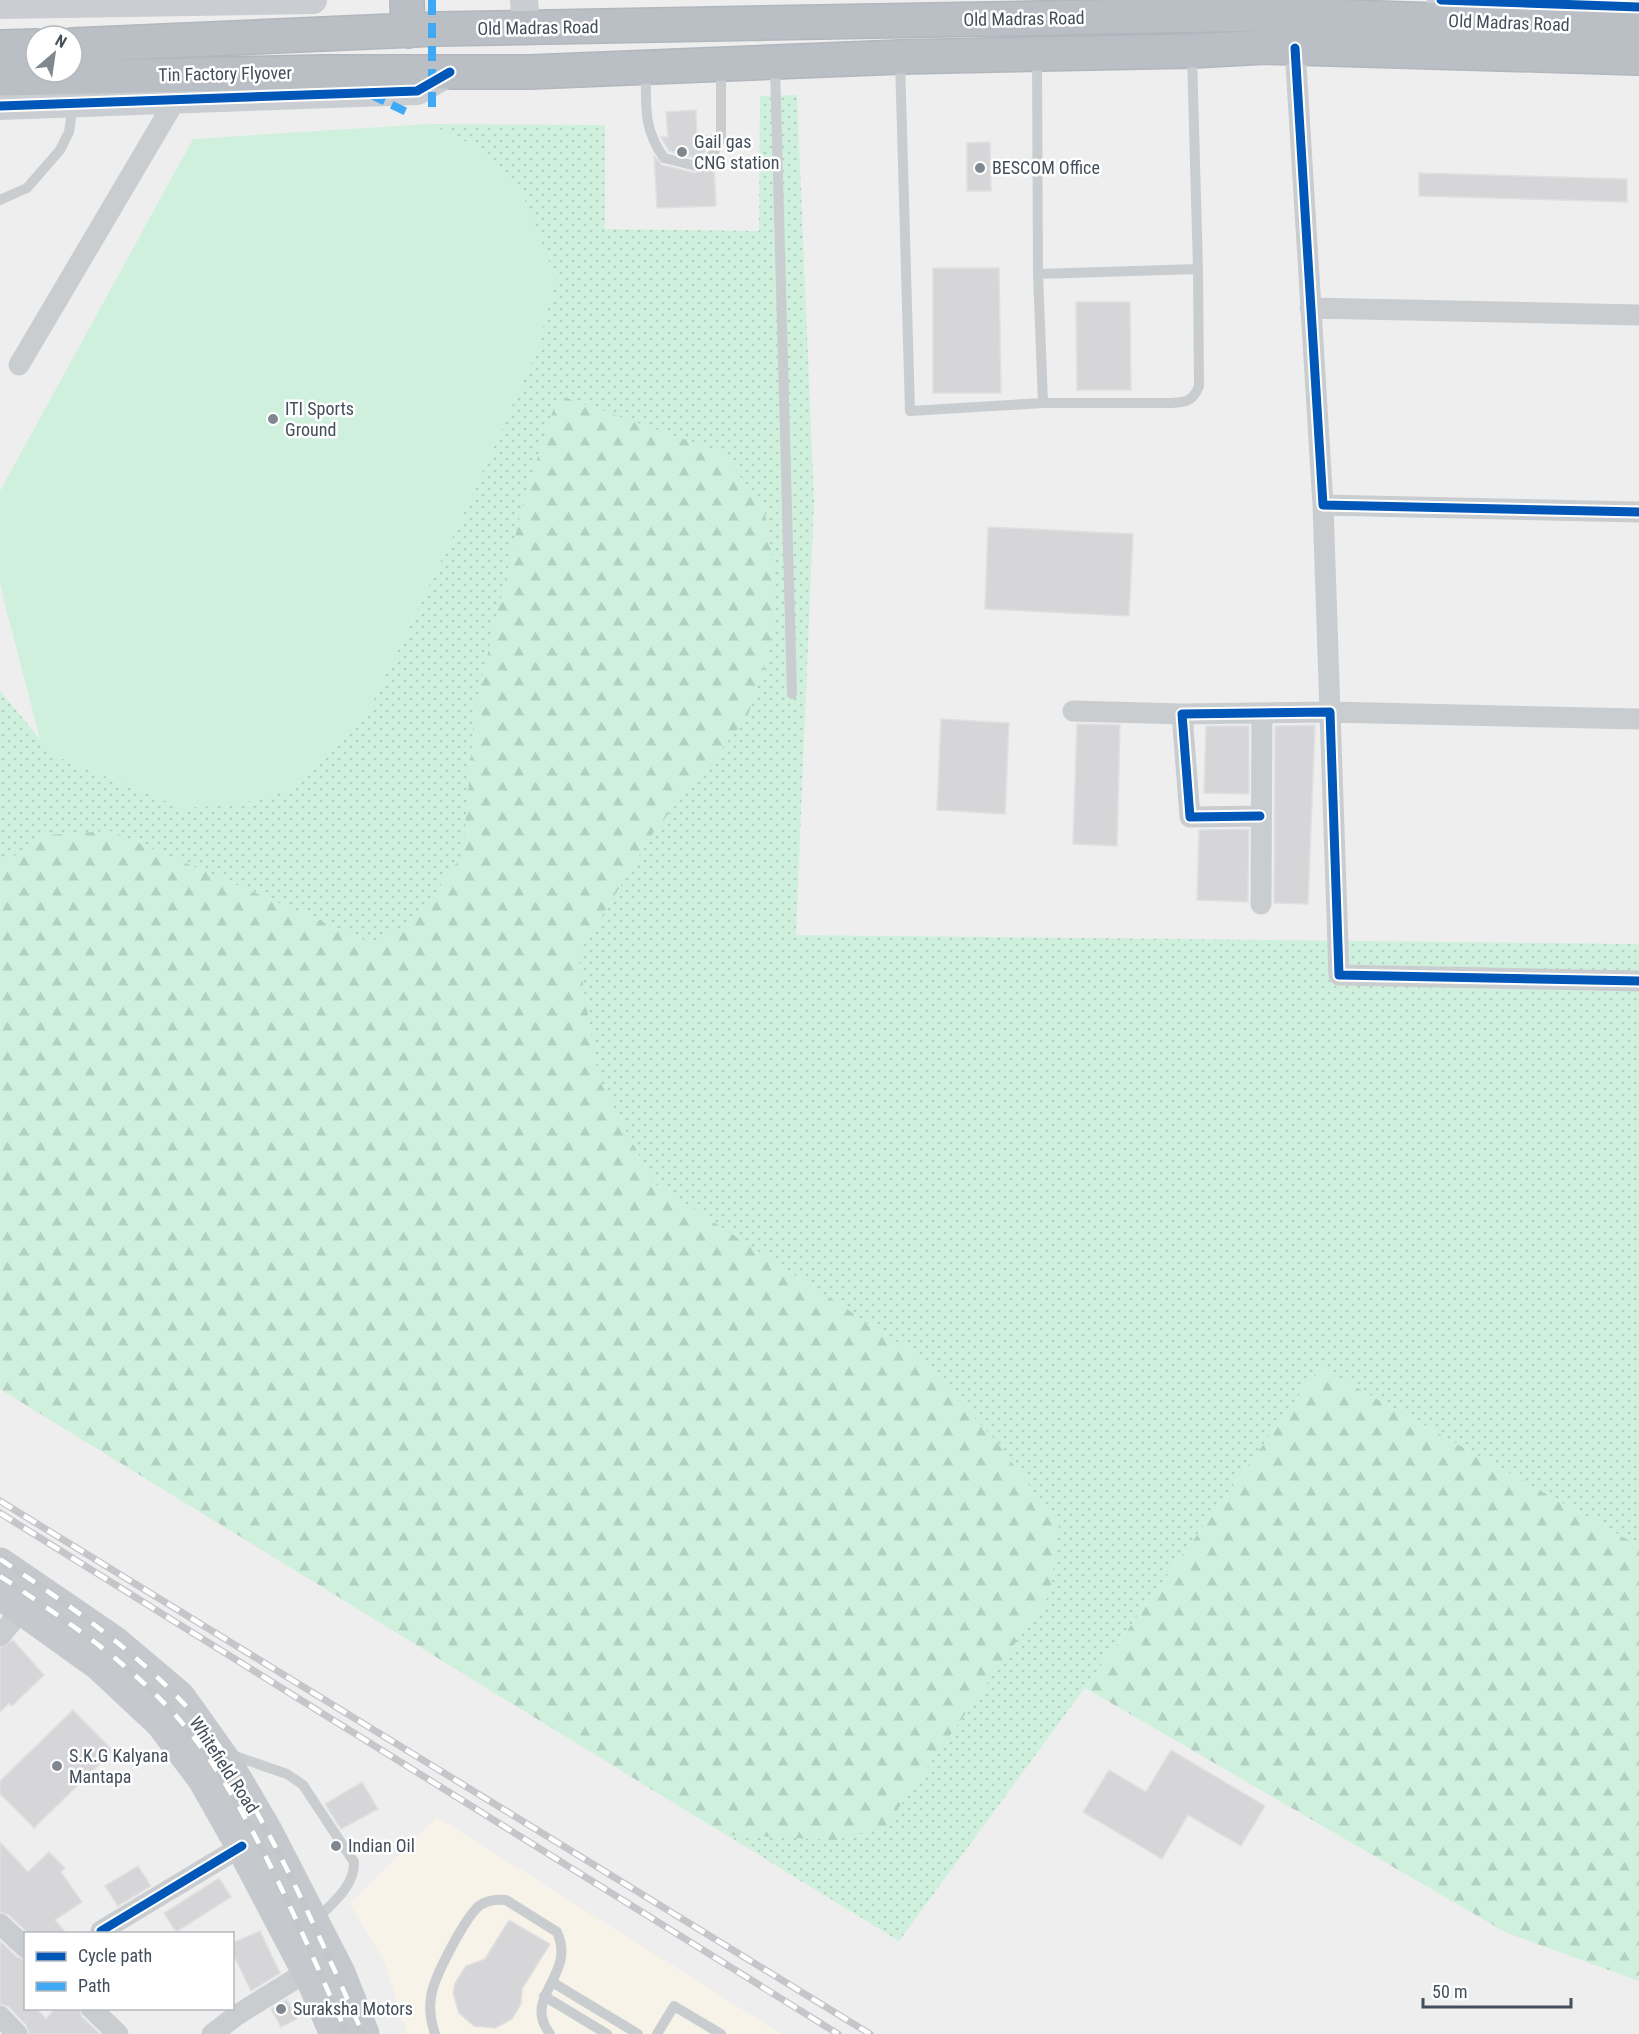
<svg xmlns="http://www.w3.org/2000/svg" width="1639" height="2034" font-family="'Roboto Condensed',sans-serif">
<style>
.commercial{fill:#f7f3e8}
.grass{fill:url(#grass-dots)}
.forest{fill:url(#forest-firs)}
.pitch{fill:#d0f0de}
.building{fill:#d6d6d9;stroke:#e0e0e1;stroke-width:1.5}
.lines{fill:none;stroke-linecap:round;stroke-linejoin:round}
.highway-casing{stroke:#b2b7be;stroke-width:36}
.lane{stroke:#cacdcf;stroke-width:10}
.street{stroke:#cacdcf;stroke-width:21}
.secondary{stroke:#caced2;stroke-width:28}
.primary{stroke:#c5c9cd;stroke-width:33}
.highway{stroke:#b9bfc5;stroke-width:33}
.rail-casing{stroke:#c4c6c9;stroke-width:7}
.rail{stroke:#fff;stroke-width:4.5;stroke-dasharray:14;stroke-linecap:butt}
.quiet{stroke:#3fa9f5;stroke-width:8;stroke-dasharray:15 8;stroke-linecap:butt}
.cycleway-casing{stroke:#fff;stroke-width:13}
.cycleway{stroke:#0057b8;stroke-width:9}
.poi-dot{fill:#80878f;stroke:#fff;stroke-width:2}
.labels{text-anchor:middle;stroke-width:5;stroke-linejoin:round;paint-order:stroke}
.street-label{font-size:18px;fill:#444f5c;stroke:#fff}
.poi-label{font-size:18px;fill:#444f5c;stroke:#fff;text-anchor:start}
</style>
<defs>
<pattern id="grass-dots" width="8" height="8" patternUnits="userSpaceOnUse" patternTransform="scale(1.5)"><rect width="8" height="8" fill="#d0f0de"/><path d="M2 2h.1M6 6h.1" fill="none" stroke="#b4d0c1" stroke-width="1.8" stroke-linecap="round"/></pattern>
<pattern id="forest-firs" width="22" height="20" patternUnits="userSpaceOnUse" patternTransform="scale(1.5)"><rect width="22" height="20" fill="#d0f0de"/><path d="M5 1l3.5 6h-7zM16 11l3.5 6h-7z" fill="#b4d0c1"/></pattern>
</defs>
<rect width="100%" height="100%" fill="#efeeee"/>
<path class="commercial" d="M437,1817L781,2034H407L384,1961L350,1904Z"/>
<path class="grass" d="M797,95L814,500L796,935L1639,944V1546L1320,1367L899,1941L0,1389V691L40,739L61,758L183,808L288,790L321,762L367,713L454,534L538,348L485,151L429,124L605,125V229L759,231L760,96Z"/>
<path class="forest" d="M558,395L721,452L764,507L775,576L771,646L747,718L655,830L578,955L599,1080L654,1183L911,1351L991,1435L1059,1525L1050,1594L886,1826L837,1840L726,1835L0,1389V866L44,835L111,831L372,943L416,920L463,854L475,708L524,499Z
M1320,1367L1639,1546V1981L1507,1933L1085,1688Z"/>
<path class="pitch" d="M429,124L485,151L521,191L556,279L538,348L454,534L367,713L321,762L288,790L240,804L183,808L61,758L40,739L4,601L0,582V491L193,139Z"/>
<path class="building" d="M696,110L697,136L713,135L705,152L695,158L669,151L661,137H668L666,112Z
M990,142L991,191H967V143Z
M654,156L662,165L695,173L714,164L716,206L657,208Z
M1419,173L1627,179V202L1419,196Z
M933,268H999L1001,393H933Z
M1076,302H1130L1131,390H1077Z
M988,527L1133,534L1129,616L985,609Z
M941,719L1009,723L1005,814L937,810Z
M1077,724L1120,725L1117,846L1073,844Z
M1315,725L1308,904L1274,903L1275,726Z
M1206,726H1249V794L1204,793Z
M1249,829L1248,902L1197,900L1199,830Z
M13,1640L44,1675L12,1706L9,1703L0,1712V1648Z
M73,1710L113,1751L34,1828L0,1794V1781Z
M1171,1750L1265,1806L1241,1846L1188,1815L1162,1859L1083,1812L1109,1770L1146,1792Z
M362,1782L378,1809L341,1829L325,1804Z
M0,1842L28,1872L49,1852L65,1868L61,1872L82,1902L55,1920L67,1934H29L9,1915L0,1912Z
M138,1866L151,1886L118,1906L105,1886Z
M219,1878L231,1897L176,1932L164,1913Z
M509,1920L550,1944L522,1989L521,2004L512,2019L495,2028L474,2026L459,2013L453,1993L455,1983L466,1966L485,1959Z
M260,1931L280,1973L251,1991L232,1952V1943Z
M0,1941L17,1957L26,1960V2008H36L46,2019L55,2008H79L82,2017L100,2034H29L26,2025L9,2007L0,2004Z
M287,1999L297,2019L281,2027L271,2009Z"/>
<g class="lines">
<defs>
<path id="highway" d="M407,0L408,31
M72,45L437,29L1261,14L1639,27
M0,47L36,46
M0,79L322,72H530L900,57L1192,51L1266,47L1639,58"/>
</defs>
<use href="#highway" class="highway-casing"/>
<path class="lane" d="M1037,58L1038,274L1043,403
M900,60L910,411L1043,403H1170C1185,402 1193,402 1199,386L1198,269L1192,55
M775,66L792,694
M646,71C646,106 643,129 664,158L696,166L711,157L721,139V68
M0,200L27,188L60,150L69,132L73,105
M1038,274L1198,269
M232,1755L287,1774L303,1785L354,1862C355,1886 332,1903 317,1919
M552,1982L638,2034
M544,1996L607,2034
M435,2034C431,2022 429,2009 431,1997C433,1978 465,1918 479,1906C487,1900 496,1899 506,1900L557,1932C577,1976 521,1996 550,2034
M657,2034L674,2006L721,2034"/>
<path class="street" d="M1295,48L1323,505L1639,512
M1310,308L1639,315
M19,365L176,99
M1323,505L1330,712L1639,719
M1073,711L1182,714
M1260,816L1190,817L1182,714L1330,712L1339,975L1639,981
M1261,904L1262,713
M0,1636L30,1600
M0,1924L26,1948
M101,1931L242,1846
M91,2008L118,2034
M0,2016L17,2034
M212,2034L237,2015L308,1971"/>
<path class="secondary" d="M524,0L526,29
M1441,0L1639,7
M0,5L313,0
M0,106L417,91L450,72"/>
<path class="primary" d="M0,1564L114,1642L179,1697L226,1763L266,1831L339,1973L363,2034
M0,1593L99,1664L162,1723L204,1779L242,1846L313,1981L336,2034"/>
<use href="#highway" class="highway"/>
<defs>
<path id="rail" d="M0,1501L870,2034
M0,1513L838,2034
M0,1559C78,1611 156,1664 214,1739C230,1760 242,1786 255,1809C296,1882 329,1958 363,2034
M0,1576C73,1625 152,1677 203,1750C262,1834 305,1940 347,2034"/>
</defs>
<use href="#rail" class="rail-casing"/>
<use href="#rail" class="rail"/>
<path class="quiet" d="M432,0V114
M371,95L411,114"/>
<defs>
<path id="cycleway" d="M1441,0L1639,7
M1295,48L1323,505L1639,512
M0,106L417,91L450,72
M1260,816L1190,817L1182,714L1330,712L1339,975L1639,981
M101,1931L242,1846"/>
</defs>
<use href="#cycleway" class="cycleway-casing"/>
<use href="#cycleway" class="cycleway"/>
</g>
<g class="poi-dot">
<circle cx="682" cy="152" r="6"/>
<circle cx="980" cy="168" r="6"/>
<circle cx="273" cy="419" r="6"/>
<circle cx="57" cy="1766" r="6"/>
<circle cx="336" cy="1846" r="6"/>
<circle cx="281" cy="2009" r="6"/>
</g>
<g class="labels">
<g class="street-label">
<text transform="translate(1024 19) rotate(-1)" y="6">Old Madras Road</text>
<text transform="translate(1509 23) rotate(2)" y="6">Old Madras Road</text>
<text transform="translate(538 28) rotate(-1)" y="6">Old Madras Road</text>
<text transform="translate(225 74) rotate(-1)" y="6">Tin Factory Flyover</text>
<text transform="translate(224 1765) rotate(57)" y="6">Whitefield Road</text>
</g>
<g class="poi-label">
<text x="694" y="148">Gail gas<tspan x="694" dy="21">CNG station</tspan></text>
<text x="992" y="174">BESCOM Office</text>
<text x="285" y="415">ITI Sports<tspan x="285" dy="21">Ground</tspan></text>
<text x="69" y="1762">S.K.G Kalyana<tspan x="69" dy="21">Mantapa</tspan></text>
<text x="348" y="1852">Indian Oil</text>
<text x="293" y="2015">Suraksha Motors</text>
</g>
</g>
<rect x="24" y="1932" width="210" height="78" fill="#ffffff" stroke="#b4b9be" stroke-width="1.5"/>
<rect x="36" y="1952" width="30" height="9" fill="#0057b8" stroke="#b4b9be" stroke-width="1.5"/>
<text x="78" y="1962" font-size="18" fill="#444f5c">Cycle path</text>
<rect x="36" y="1982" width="30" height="9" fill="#3fa9f5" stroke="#b4b9be" stroke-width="1.5"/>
<text x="78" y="1992" font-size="18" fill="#444f5c">Path</text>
<g transform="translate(54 54) rotate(29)"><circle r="28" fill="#ffffff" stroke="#b4b9be" stroke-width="1.5"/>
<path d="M0-4.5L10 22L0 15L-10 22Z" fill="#80878f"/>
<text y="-9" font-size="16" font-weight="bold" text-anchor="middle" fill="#444f5c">N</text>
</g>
<path d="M1423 1998v9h148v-9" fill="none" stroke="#444f5c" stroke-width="3"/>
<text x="1432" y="1998" font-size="18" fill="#444f5c" stroke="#ffffff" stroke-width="4.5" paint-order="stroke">50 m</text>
</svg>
